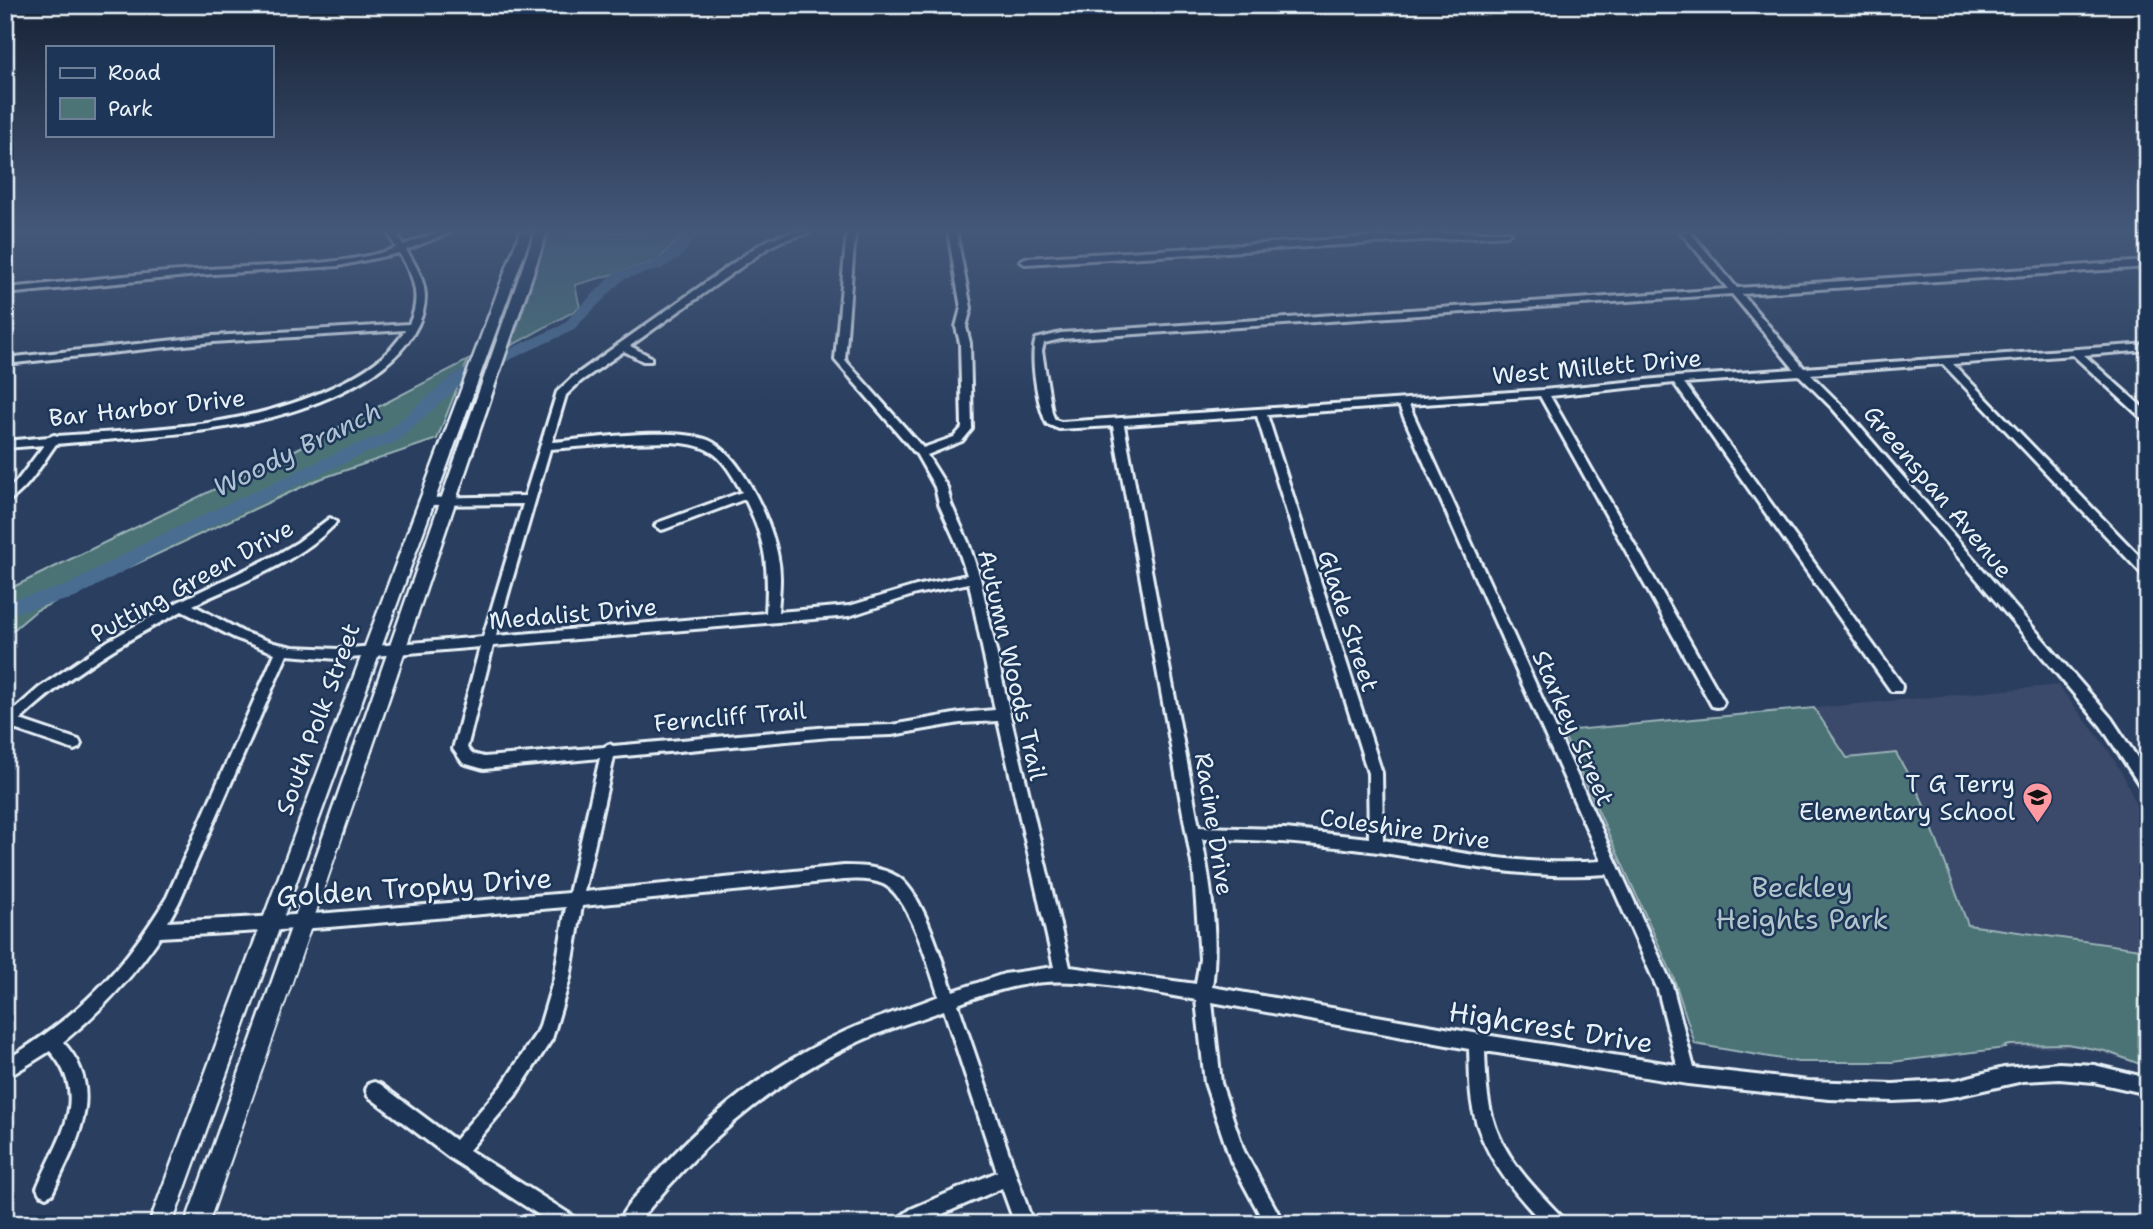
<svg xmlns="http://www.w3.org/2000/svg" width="2153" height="1229" font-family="'Shantell Sans',sans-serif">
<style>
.built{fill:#3a496b}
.green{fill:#4c7376;stroke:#9ab2b7;stroke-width:2}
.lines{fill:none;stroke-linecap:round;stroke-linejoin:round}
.river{fill:#496d90;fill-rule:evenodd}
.minor-casing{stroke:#e8f1f8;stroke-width:6}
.major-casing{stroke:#e8f1f8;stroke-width:5}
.minor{fill:#1d3557;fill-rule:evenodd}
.major{fill:#1d3557;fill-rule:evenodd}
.labels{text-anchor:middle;stroke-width:5;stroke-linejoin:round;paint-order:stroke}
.street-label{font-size:24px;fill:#e8f1f8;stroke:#1d3557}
.poi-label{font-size:24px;fill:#e8f1f8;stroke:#1d3557;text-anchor:end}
.water-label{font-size:26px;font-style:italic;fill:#b0c3d4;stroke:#1d3557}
.near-street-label{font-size:28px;fill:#e8f1f8;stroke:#1d3557}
.near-park-label{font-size:28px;fill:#b1c5ca;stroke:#1d3557}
</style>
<rect width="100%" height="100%" fill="#2a3e60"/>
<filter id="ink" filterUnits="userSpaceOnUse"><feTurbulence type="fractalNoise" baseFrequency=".0143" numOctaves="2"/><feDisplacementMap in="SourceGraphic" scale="14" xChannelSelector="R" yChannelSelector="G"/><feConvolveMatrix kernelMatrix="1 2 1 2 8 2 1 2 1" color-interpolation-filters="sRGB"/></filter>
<g filter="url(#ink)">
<path class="built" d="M2058,685L2107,748L2126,780L2148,835V1068L2084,1047L2006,1048L1806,732L1828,729L1814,708Z"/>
<path class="green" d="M549,232H687L656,262L575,285L580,308L511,346Z
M468,360L437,439L317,480L37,610L5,637V591L297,449Z
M1814,708L1847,758L1896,753L1921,798L1968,925L2148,950V1067L2105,1051L2067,1044L2010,1045L2005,1046L2006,1048L1892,1062H1798L1695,1044L1673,976L1562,731Z"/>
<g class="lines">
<path class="river" d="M686,232H700L681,257L661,269L624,279L572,331L466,380L396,442L359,456L164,549L75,598L5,615V601L63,587L152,539L347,448L384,434L454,374L562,325L614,273L651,263L671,251Z"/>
<defs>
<path id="minor" d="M5,232H13L8,241L5,242Z
M388,232H397L403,245L438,232H451L406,250C426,280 433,301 413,334C397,360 371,377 343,391C253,435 153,435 56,444C42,463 27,492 5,503V492L17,481L44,445L5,448V441L49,437L54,435L58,436C152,429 249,428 335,386C363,373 389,357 405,330L213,342L5,364V358L213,336L409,324C422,298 414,276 399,253L338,266L198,275L5,294V288C73,282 141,273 209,269C265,265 344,267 396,248Z
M792,232H811L783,240L769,247L630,346L651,357V361H643L624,351L581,381L566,395L552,442C591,439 673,426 708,440C742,454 773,525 778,558C782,576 779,595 778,612L849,606L916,586L967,575L956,542L939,504L935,487L917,455L835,360L847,232H855L845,360L923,448L954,437L962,428L960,343L956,327L961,308L948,232H956L971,308L966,327L970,343L972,429L962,441L927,455L947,487L951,504L968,542L980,578L1010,715L1070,967L1196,984L1200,959L1194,874L1113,426L1059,429L1047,424C1038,407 1029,357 1036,339L1061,333L1728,289L1681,232H1690L1737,288L2148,261V267L1742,294L1804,368L2148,344V350L2084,355L2148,412V421L2144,420L2073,355L1953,364L2148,565V577L2144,576L1943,364L1810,374L1842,406L2111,718L2148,774V792L2143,790L2101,726L1834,410L1799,375L1684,383L1901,683L1902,687L1901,691H1891L1674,383L1550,396L1722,698L1724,702L1722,706L1717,707L1712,706L1540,396L1409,405L1672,985L1694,1068L1808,1081L1893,1084L1957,1080L2004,1068L2059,1063L2094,1065L2148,1078V1094L2094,1082L2059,1079L2023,1081L1957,1096L1936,1099L1893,1101L1829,1099L1688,1084L1485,1051C1486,1073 1486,1095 1492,1116C1502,1156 1535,1189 1563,1218L1566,1224H1544C1513,1192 1482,1154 1473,1109C1469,1089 1470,1069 1469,1049L1212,1002L1221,1083L1244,1151L1284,1224H1265L1231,1161L1205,1083L1196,1000C1147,992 1095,979 1046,982C1016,984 986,993 958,1004L1033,1224H1015L1002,1188L920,1224H896L899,1218L911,1209L997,1172L944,1010C914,1022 882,1030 854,1044C767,1085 696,1149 637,1224H617C626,1204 646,1185 660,1169C711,1112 774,1064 844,1032C874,1018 907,1009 939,996C929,968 910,896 883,884C871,879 857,879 844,880L582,906L570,978L552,1039L515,1096L469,1150L576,1218L579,1224H553L450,1158L368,1096L366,1090L368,1084L374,1082L380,1084L455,1140L503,1084L539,1029L554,978L566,907L329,927L160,937C132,978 101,1011 63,1042C108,1091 76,1143 52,1194L46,1197L40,1194L37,1188C57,1140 92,1098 50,1051L5,1079V1061C80,1014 121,973 167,897L275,653L235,638L182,611C124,641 67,675 20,720L79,740L81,744L79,748L74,750L11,728L5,731V718L39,688L108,641L178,602L278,554L298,542L330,518L336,522L334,525C296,564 241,582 193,605L243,632L274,643L293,647L338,649L483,637L523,504L426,505L420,501L422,498L525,496L557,392L573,377L619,344L756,247L770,239ZM1732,294L1794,369L1677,377L1543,390L1061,422L1055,420L1052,413L1042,351L1044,343L1061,339ZM1399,406L1601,861C1527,867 1455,852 1383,840L1382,773L1267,415ZM1257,416L1368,773L1369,838L1285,829L1199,827L1124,425ZM671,442C714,445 721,455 742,492L657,523L655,526L661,530L665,529L745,499C766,542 769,566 766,613L496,636L550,449L627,443ZM969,583L995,710L960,713L892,725L830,727L613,746L609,744L604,747L484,757L472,754L467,748L493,646L849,616L916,594ZM480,647L453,749L463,763L484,769L600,758L569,893L329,913L168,922L179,902L287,655L338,659ZM998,721L1054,967L1004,974L953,991C941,961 924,894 898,877C882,867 862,866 844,866L584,892L614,757L830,737L892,735L960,723ZM1202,839C1261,839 1320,844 1378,852C1455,864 1529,880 1607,874L1658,990L1677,1065L1485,1035L1212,987C1219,938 1211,887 1202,839Z
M1459,232H1511L1507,235L1025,264L1020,261L1025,258Z"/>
<path id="major" d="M520,232H532L172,1224H149Z
M535,232H547C434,563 324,894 208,1224H185C305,894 418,563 535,232Z"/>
</defs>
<use href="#minor" class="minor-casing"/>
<use href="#major" class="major-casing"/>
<use href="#minor" class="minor"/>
<use href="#major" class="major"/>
</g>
</g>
<linearGradient id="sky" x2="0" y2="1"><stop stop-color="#172235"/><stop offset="0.57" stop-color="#44587a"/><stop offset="1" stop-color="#44587a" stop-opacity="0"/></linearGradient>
<rect width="2153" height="404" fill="url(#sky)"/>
<defs>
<symbol id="school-pin" viewBox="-11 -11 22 30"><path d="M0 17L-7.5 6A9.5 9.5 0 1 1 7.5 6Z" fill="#ff9aa2" stroke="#1d3557"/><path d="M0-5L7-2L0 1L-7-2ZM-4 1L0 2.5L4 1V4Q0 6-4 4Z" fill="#111"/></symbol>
</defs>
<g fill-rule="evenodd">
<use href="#school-pin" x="2020" y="780" width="35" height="47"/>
</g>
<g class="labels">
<g class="street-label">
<text transform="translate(1597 367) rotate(-5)" y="8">West Millett Drive</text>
<text transform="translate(147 408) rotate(-6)" y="8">Bar Harbor Drive</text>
<text transform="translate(1938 492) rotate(50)" y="8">Greenspan Avenue</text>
<text transform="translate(192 581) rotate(-29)" y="8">Putting Green Drive</text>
<text transform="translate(573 614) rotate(-5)" y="8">Medalist Drive</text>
<text transform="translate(1348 621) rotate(72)" y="8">Glade Street</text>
<text transform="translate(1012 665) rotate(77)" y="8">Autumn Woods Trail</text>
<text transform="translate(730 717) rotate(-5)" y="8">Ferncliff Trail</text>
<text transform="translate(318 719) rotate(-70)" y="8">South Polk Street</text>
<text transform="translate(1573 728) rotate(66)" y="8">Starkey Street</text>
<text transform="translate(1214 824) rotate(81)" y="8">Racine Drive</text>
<text transform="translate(1405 829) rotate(8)" y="8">Coleshire Drive</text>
</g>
<g class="poi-label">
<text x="2015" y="792">T G Terry<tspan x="2015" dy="28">Elementary School</tspan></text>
</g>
<g class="water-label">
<text transform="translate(297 449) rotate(-26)" y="9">Woody Branch</text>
</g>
<g class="near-street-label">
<text transform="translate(414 887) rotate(-4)" y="10">Golden Trophy Drive</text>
<text transform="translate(1551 1027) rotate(9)" y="10">Highcrest Drive</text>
</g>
<g class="near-park-label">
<text x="1802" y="897">Beckley<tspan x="1802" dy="32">Heights Park</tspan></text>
</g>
</g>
<rect width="2153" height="1229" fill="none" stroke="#1d3557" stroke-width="28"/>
<rect x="14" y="14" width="2125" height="1201" fill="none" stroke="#e8f1f8" stroke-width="2.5" filter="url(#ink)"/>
<rect x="46" y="46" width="228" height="91" fill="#1d3557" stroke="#6e8097" stroke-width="2"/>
<rect x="60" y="68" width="35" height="10" fill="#1d3557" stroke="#6e8097" stroke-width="2"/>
<text x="108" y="80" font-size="21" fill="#e8f1f8">Road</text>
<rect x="60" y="98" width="35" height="21" fill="#4c7376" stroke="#6e8097" stroke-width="2"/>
<text x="108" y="116" font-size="21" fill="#e8f1f8">Park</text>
</svg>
